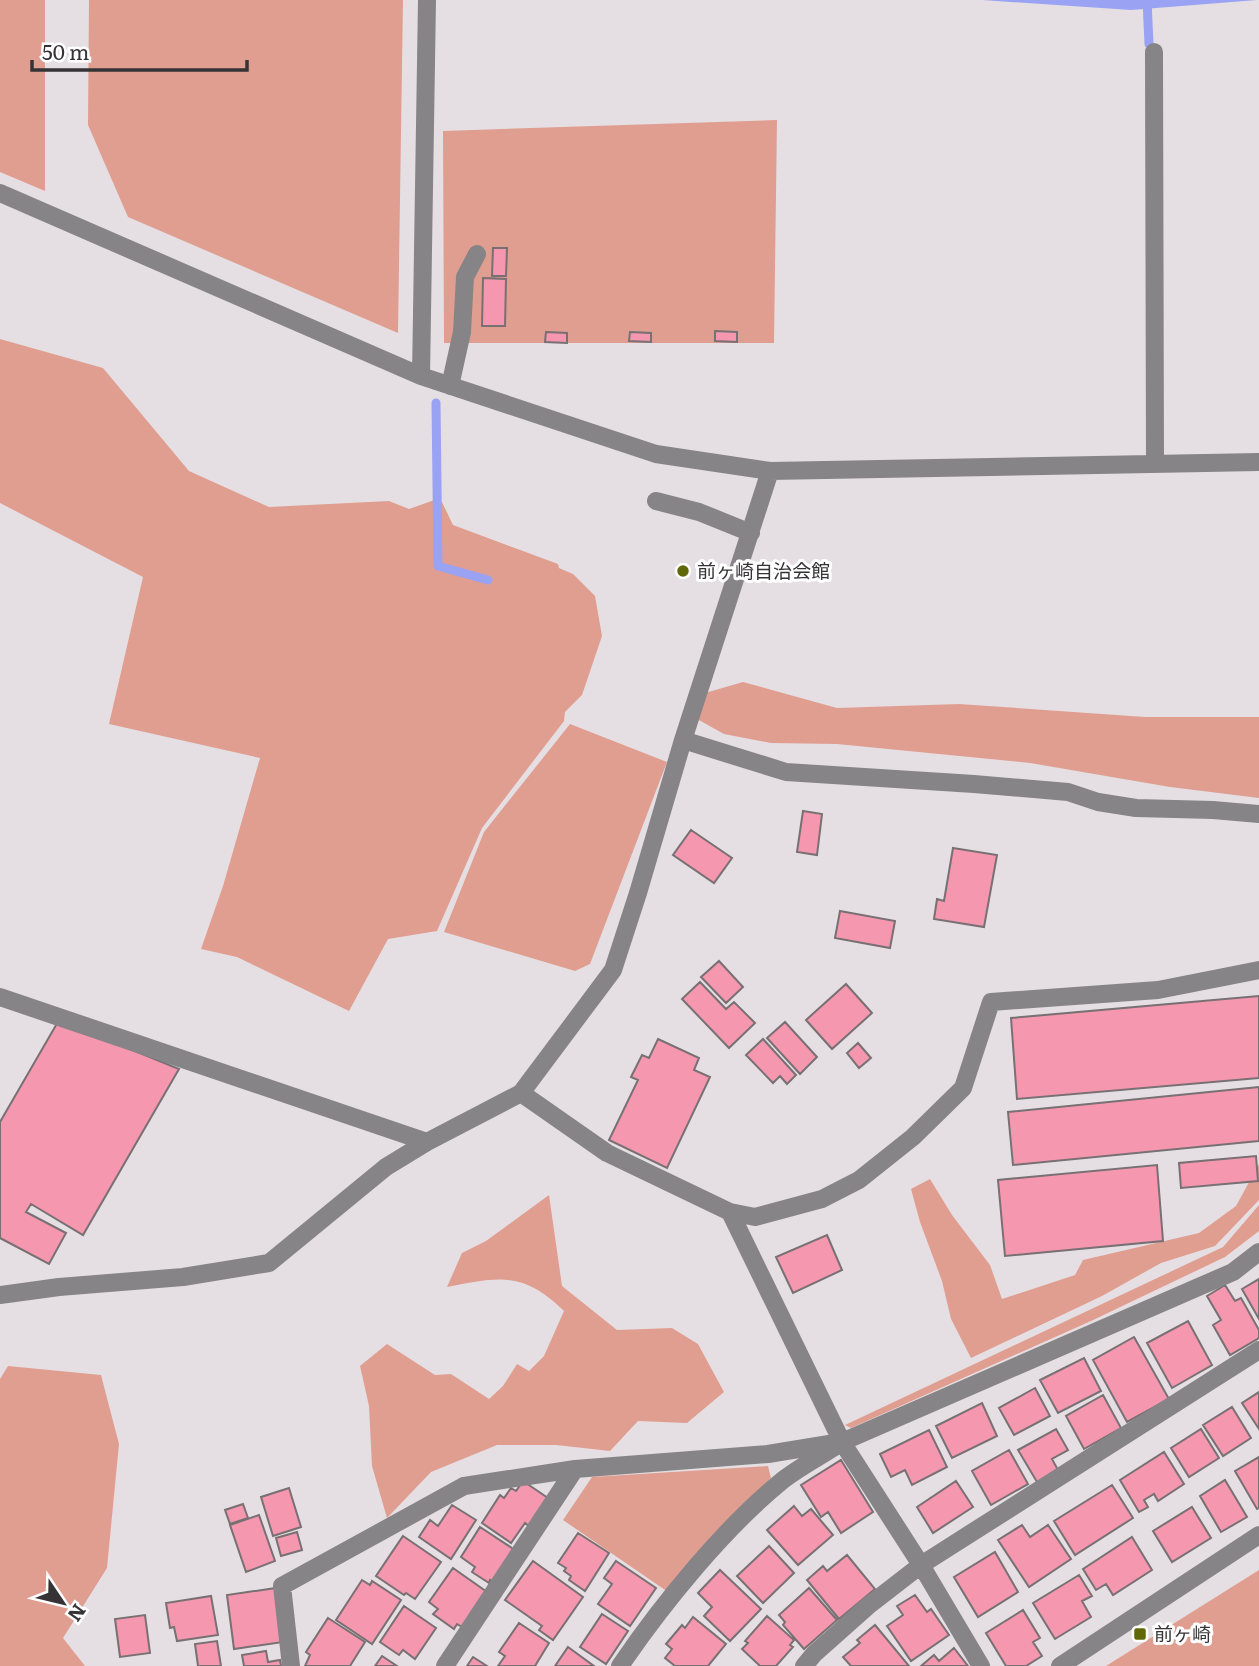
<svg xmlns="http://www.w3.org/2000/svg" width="1259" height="1666" font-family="Literata,'Noto Sans JP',serif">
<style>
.green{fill:#e09e91}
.water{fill:#9aa2f4}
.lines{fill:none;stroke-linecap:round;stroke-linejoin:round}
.stream{stroke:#9aa2f4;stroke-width:9}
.building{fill:#f697b0;stroke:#787072;stroke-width:2}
.minor{stroke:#868487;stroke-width:18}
.poi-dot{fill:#5f6707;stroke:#fff;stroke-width:2.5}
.labels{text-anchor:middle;stroke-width:6;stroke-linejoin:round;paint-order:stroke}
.poi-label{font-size:19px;fill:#353335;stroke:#fff;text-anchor:start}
</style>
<rect width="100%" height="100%" fill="#e5dfe3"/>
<path class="green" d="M0,0H45V191L0,172Z
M89,0H403L398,333L128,217L88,125Z
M777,120L774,343H444L443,131Z
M0,339L103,368L189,471L269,507L389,501L409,509L440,498L453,525L558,564L559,568L573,574L595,596L602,636L582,695L565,712L564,721L482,828L437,931L388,939L349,1011L237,957L201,949L223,886L260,758L109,724L143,577L0,503Z
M743,682L837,708L959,704L1145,717H1259V798L1170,787L1030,763L837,744L771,743L724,734L697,719L705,693Z
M570,724L667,762L590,964L575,971L444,932L484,832Z
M1259,1164V1200L1215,1246L1161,1263L1102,1296L971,1358L951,1319L942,1281L920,1222L911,1189L930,1179L952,1215L990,1265L1002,1299L1075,1275L1083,1260L1199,1233L1236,1206Z
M549,1195L562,1286L617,1330L672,1328L698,1344L724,1392L687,1423L638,1421L610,1451L556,1445H497L431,1472L387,1518L372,1466L369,1406L360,1366L387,1344L435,1375L451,1374L489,1399L503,1386L517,1364L529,1371L544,1356L564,1311C523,1271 500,1277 447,1287L462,1253L486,1241Z
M1259,1205V1231L1225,1257L1091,1321L851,1428L845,1425L1223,1247Z
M8,1366L101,1375L119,1444L107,1568L63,1638L85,1666H0V1379Z
M768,1466L771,1478L729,1522L668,1592L563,1520L592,1477Z
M1259,1570V1666H1106Z"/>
<path class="water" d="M982,0H1257L1131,10Z"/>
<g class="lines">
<path class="stream" d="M1147,0L1149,44
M436,403L438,566L488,580"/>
</g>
<path class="building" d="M493,248H507L506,276H492Z
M483,278L506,279L505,326H482Z
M715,331L737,332V342L715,341Z
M546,332L567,333V343L545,342Z
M630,332L651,333V342L629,341Z
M803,811L822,814L817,855L797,852Z
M691,830L732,858L714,883L673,855Z
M953,848L997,855L984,927L934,919L937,899L944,901Z
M840,911L895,921L890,948L835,938Z
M719,961L743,987L726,1003L701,977Z
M700,982L726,1009L734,1002L755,1023L729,1048L682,999Z
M846,984L872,1013L832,1049L806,1020Z
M1259,996V1078L1017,1099L1011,1018Z
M59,1020L179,1069L83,1235L31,1204L26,1212L66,1233L49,1264L0,1238V1122Z
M785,1022L817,1057L800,1074L767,1038Z
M658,1039L699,1058L694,1070L710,1077L667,1168L609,1140L638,1080L631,1077L642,1055L649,1058Z
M763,1039L796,1075L787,1084L780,1076L773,1083L746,1055Z
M858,1043L871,1058L859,1068L847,1053Z
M1259,1087V1141L1013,1165L1008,1112Z
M1256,1156L1258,1181L1181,1188L1179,1163Z
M1157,1165L1163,1241L1005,1256L998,1180Z
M827,1235L842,1270L793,1293L776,1257Z
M1259,1279V1319L1242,1289Z
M1225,1285L1235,1301L1241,1298L1259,1330V1338L1230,1355L1213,1325L1221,1320L1207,1296Z
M1188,1321L1212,1365L1172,1388L1147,1343Z
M1134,1337L1169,1399L1127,1422L1093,1360Z
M1084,1358L1101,1391L1058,1413L1040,1380Z
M1035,1388L1050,1416L1014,1435L999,1408Z
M1259,1392V1429L1242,1403Z
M1103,1395L1121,1428L1084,1449L1066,1416Z
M982,1403L997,1436L952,1458L936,1426Z
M1232,1407L1251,1438L1223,1456L1203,1425Z
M1056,1429L1068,1450L1052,1459L1058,1470L1037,1482L1018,1450Z
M1201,1429L1219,1458L1189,1477L1171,1448Z
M929,1430L947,1467L912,1485L905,1470L891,1477L880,1454Z
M1009,1450L1028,1484L991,1505L972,1471Z
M1164,1452L1184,1484L1158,1501L1154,1494L1144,1500L1148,1507L1139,1512L1120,1480Z
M1259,1457V1508L1257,1509L1235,1471Z
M841,1460L873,1512L841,1533L828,1512L821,1517L801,1485Z
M1225,1480L1247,1517L1221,1532L1200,1496Z
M523,1481L548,1498L530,1527L525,1523L511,1543L482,1523L500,1495L504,1498L511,1488L516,1491Z
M956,1481L973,1507L933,1533L917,1507Z
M1112,1485L1133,1518L1075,1555L1054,1521Z
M289,1488L301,1527L273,1536L261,1497Z
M243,1504L248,1518L230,1524L225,1510Z
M452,1505L476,1520L451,1559L419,1537L430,1520L438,1526Z
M794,1506L802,1516L811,1509L833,1535L798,1565L767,1530Z
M1192,1507L1211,1538L1172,1562L1153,1531Z
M259,1515L275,1561L246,1572L230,1525Z
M1022,1525L1030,1537L1048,1525L1071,1559L1029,1587L998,1540Z
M480,1527L515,1550L494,1582L490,1580L489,1583L472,1572L475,1567L461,1557Z
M297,1532L302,1550L281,1556L276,1538Z
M578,1533L609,1553L585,1591L569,1580L571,1576L564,1571L566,1568L558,1563Z
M403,1536L441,1562L415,1599L406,1593L404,1595L376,1576Z
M1132,1537L1152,1570L1113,1595L1106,1584L1096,1590L1083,1569Z
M769,1546L794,1573L763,1603L737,1576Z
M995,1552L1018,1592L978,1617L954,1577Z
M847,1555L875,1589L839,1619L807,1580L823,1566L827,1571Z
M533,1561L583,1597L553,1640L539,1630L542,1626L505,1600Z
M616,1561L656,1588L630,1626L598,1604L612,1584L604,1578Z
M453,1568L487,1592L462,1627L457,1624L454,1629L433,1614L438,1609L429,1602Z
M720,1570L761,1609L730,1641L704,1616L712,1607L698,1593Z
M1079,1575L1092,1596L1082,1601L1091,1617L1055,1639L1033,1603Z
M362,1580L370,1585L372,1581L401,1600L372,1644L336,1620Z
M276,1588L283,1642L234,1649L227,1595Z
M809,1588L837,1620L804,1649L783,1625L785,1622L779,1615Z
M915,1595L927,1612L931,1609L949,1635L911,1661L887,1626L903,1615L897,1606Z
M211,1596L218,1635L177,1641L174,1627L170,1628L166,1603Z
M404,1606L436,1628L415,1659L403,1650L399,1655L380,1642Z
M1023,1610L1040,1638L1033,1642L1042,1656L1026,1666H1006L986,1633Z
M602,1614L628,1631L606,1664L580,1647Z
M145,1615L150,1653L120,1657L115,1619Z
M767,1616L794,1640L790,1645L793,1647L776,1666H760L742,1649L748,1643L745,1641Z
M693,1617L726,1644L708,1666H675L665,1658L672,1649L666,1644L682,1625L685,1628Z
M328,1618L365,1642L350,1666H305L310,1655L306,1652Z
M519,1623L549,1643L535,1666H498L505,1656L499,1652Z
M875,1625L909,1666H851L843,1657L860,1643L857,1640Z
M217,1641L221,1666H198L195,1644Z
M568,1647L594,1666H555Z
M954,1648L968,1666H921L934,1655L939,1661Z
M266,1651L268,1662L280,1660L281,1666H244L242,1655Z
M382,1656L397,1666H375Z
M473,1657L487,1666H467Z"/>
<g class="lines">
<path class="minor" d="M1154,52L1155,464
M0,193L421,376L656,454L770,471L1259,462
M421,376L427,0
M450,386L462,332L465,277L477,254
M656,501L699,512L751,533
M683,740L786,772L974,784L1068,792L1098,802L1136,808L1213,810L1259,814
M0,997L427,1142
M521,1093L607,1153L730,1212L755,1217L822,1199L859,1180L913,1137L963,1088L991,1002L1158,990L1259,970
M730,1212L842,1442L921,1565L981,1666
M0,1295L59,1287L183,1277L269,1263L386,1167L427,1142L521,1093L613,970L638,893L683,740L770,471
M291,1666L282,1586L464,1486L575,1469L768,1454L835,1443
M445,1666L575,1469
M620,1666C663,1603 724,1528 783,1480C801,1466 823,1455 842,1442L1233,1272L1259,1252
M804,1666L814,1654L868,1606L921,1565L1259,1350
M1060,1666L1259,1535"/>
</g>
<g class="poi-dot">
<circle cx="683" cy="571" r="7"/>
<rect x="1133" y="1627" width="14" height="14" rx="3.5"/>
</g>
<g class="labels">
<g class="poi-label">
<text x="697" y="578">前ヶ崎自治会館</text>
<text x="1154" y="1641">前ヶ崎</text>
</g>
</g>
<g transform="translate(63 1603) rotate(125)" stroke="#ffffff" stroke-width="5" paint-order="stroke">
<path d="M0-5L12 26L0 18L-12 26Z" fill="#353335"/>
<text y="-10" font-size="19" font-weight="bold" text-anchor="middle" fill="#353335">N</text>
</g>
<path d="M32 60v10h215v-10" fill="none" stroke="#353335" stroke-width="3.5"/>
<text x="42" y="60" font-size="21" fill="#353335" stroke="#ffffff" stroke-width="5" paint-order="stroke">50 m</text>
</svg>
